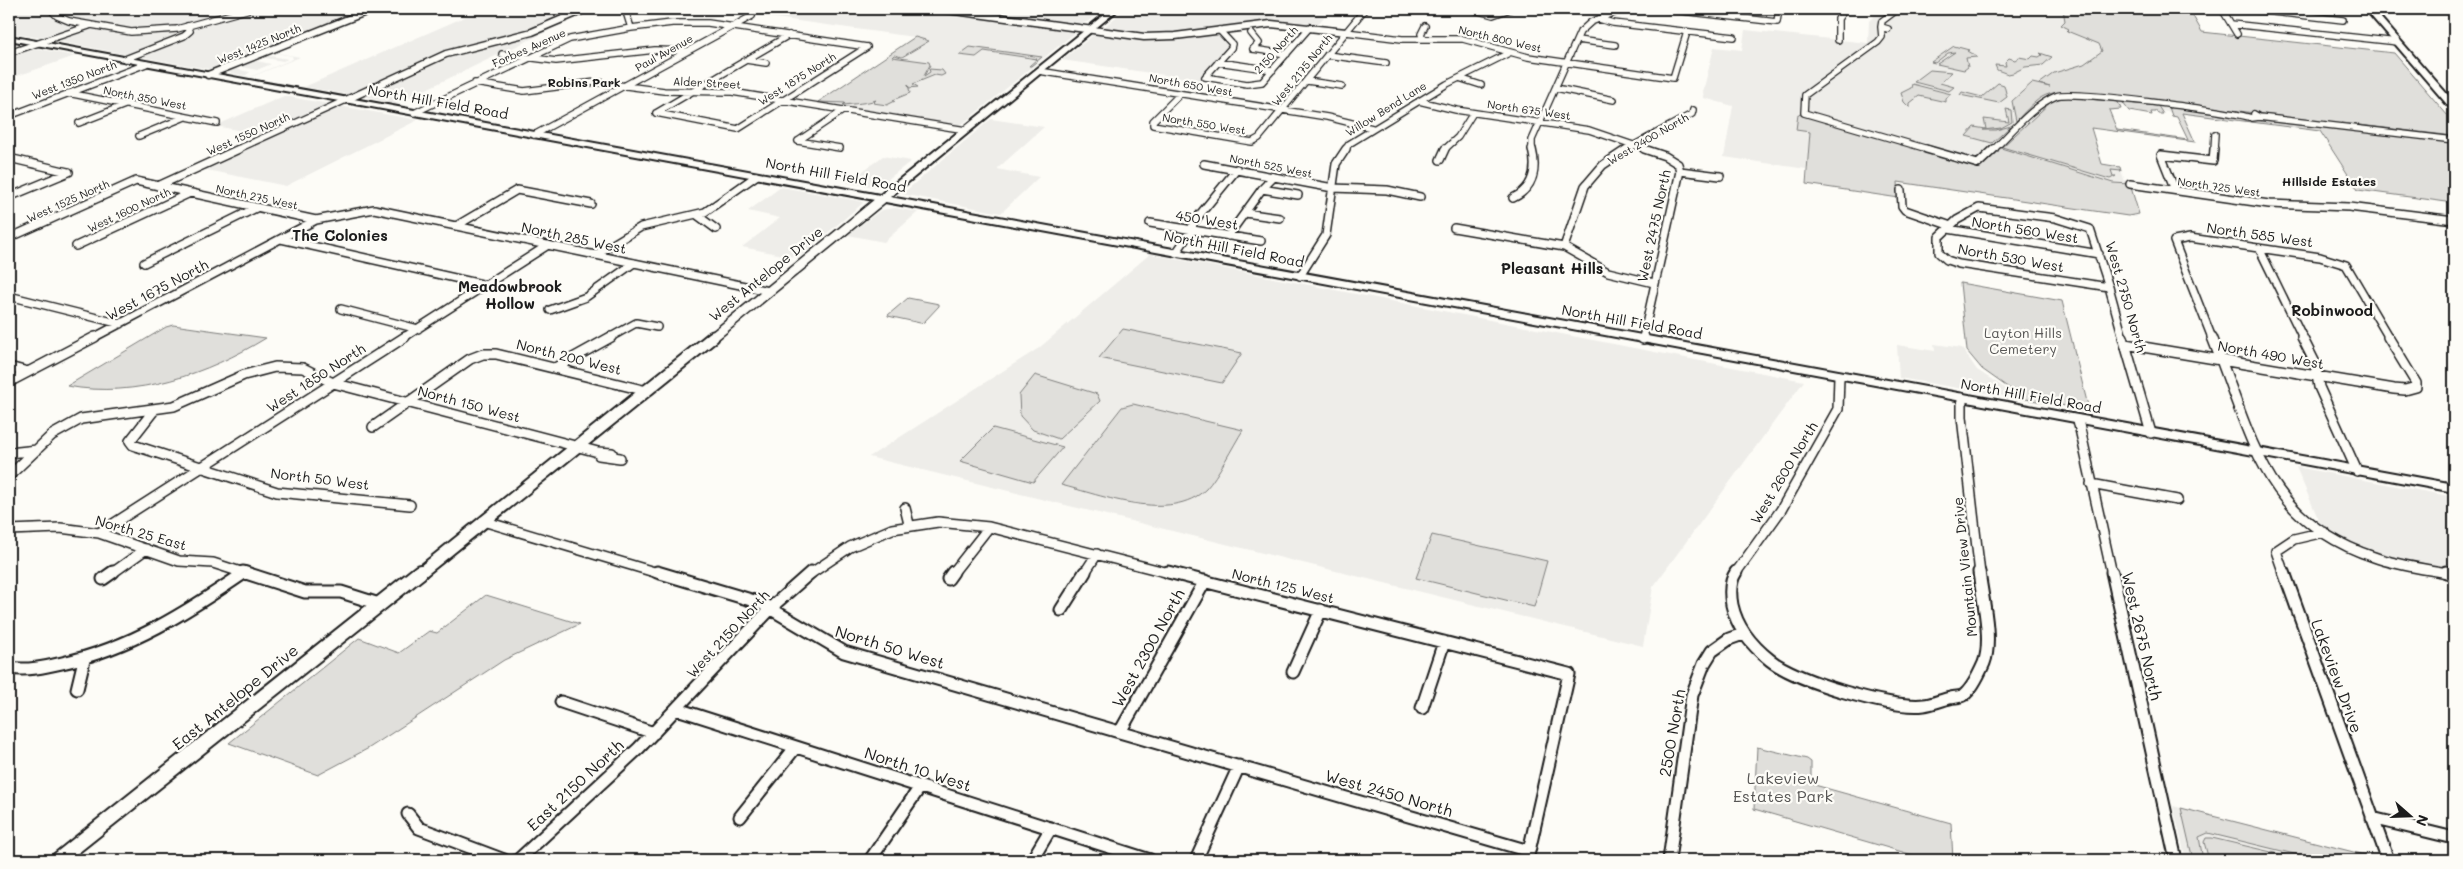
<svg xmlns="http://www.w3.org/2000/svg" width="2463" height="869" font-family="Mali,sans-serif">
<style>
.built{fill:#eeede9;fill-rule:evenodd}
.green{fill:#e0dfdb;stroke:#7e7e7c}
.lines{fill:none;stroke-linecap:round;stroke-linejoin:round}
.minor-far3-casing{stroke:#1c1c1c;stroke-width:8}
.minor-far2-casing{stroke:#1c1c1c;stroke-width:10}
.minor-far1-casing{stroke:#1c1c1c;stroke-width:12}
.minor-casing{stroke:#1c1c1c;stroke-width:15}
.tertiary-casing{stroke:#1c1c1c;stroke-width:9}
.secondary-far2-casing{stroke:#1c1c1c;stroke-width:12}
.secondary-far1-casing{stroke:#1c1c1c;stroke-width:15}
.secondary-casing{stroke:#1c1c1c;stroke-width:18}
.primary-casing{stroke:#1c1c1c;stroke-width:4}
.minor-far3{stroke:#fdfcf7;stroke-width:5.5}
.minor-far2{stroke:#fdfcf7;stroke-width:7}
.minor-far1{stroke:#fdfcf7;stroke-width:9}
.minor{stroke:#fdfcf7;stroke-width:11}
.tertiary{stroke:#fdfcf7;stroke-width:6}
.secondary-far2{stroke:#fdfcf7;stroke-width:9}
.secondary-far1{stroke:#fdfcf7;stroke-width:11}
.secondary{stroke:#fdfcf7;stroke-width:14}
.primary{fill:#fdfcf7;fill-rule:evenodd}
.labels{text-anchor:middle;stroke-width:4.5;stroke-linejoin:round;paint-order:stroke}
.far-street-label{font-size:11px;fill:#1c1c1c;stroke:#fdfcf7}
.far-neighbourhood-label{font-size:12px;font-weight:bold;fill:#1c1c1c;stroke:#fdfcf7}
.street-label{font-size:14px;fill:#1c1c1c;stroke:#fdfcf7}
.park-label{font-size:14px;fill:#575655;stroke:#fdfcf7}
.neighbourhood-label{font-size:15px;font-weight:bold;fill:#1c1c1c;stroke:#fdfcf7}
.near-street-label{font-size:16px;fill:#1c1c1c;stroke:#fdfcf7}
.near-park-label{font-size:16px;fill:#575655;stroke:#fdfcf7}
</style>
<rect width="100%" height="100%" fill="#fdfcf7"/>
<filter id="ink" filterUnits="userSpaceOnUse"><feTurbulence type="fractalNoise" baseFrequency=".02" numOctaves="2"/><feDisplacementMap in="SourceGraphic" scale="10" xChannelSelector="R" yChannelSelector="G"/><feConvolveMatrix kernelMatrix="1 2 1 2 8 2 1 2 1" color-interpolation-filters="sRGB"/></filter>
<g filter="url(#ink)">
<path class="built" d="M18,9H44L52,18L78,26L40,38L9,33V11Z
M57,9H245L161,30H137L75,19L59,13Z
M256,9H367L214,70L141,57L179,41L193,33L197,25Z
M483,9H581L547,25L441,54L350,95L304,87Z
M711,9H927L1050,26L1076,32L961,125L956,126L816,103L914,37Z
M953,9H1105L1087,22L1077,25Z
M1125,9H1331L1316,26L1300,24L1146,35L1103,28Z
M1881,9H2189L2202,32L2394,53L2454,123V203L2358,190L2320,131L2074,100L2092,163L2120,167L2137,217L1724,157L1733,106L1704,98L1703,92L1714,47L1742,50L1745,30L1868,43L1869,21Z
M91,28L137,34L187,30L186,32L129,55L56,41Z
M545,30H550L395,104L362,96L449,55Z
M1223,31L1235,43L1236,47L1205,81L1062,60L1096,33L1134,38Z
M29,48H34L75,56L17,76L9,75V55Z
M272,52L300,57L251,77L226,72ZM270,52L292,56L293,59L250,77L245,76L250,72L231,68L236,66L257,70L271,64L252,60L259,57L283,61L288,59L265,55Z
M284,96L418,120L286,186L202,169L270,136L215,126Z
M991,119L1044,127L997,169L1039,177L1001,213L902,194Z
M883,156L911,161L878,187L847,183Z
M781,187L860,201L863,203L798,258L742,247L780,218L748,211Z
M895,208L918,212L884,242L848,235L881,210Z
M1150,254L1804,381L1653,587L1643,646L869,457L1039,348Z
M1934,344L1962,348L1977,370L2008,390L2010,397L1899,378L1897,345L1935,351Z
M2296,467L2454,497V570L2375,553L2334,533L2320,523Z
M2173,806L2372,856L2374,860H2186Z"/>
<path class="green" d="M2063,9H2189L2202,32L2394,53L2454,123V136L2342,123L2454,137V139L2116,95L2115,97C2093,94 2062,86 2042,97C2032,103 2024,113 2016,121L2012,101L2032,83L2050,87L2039,84L2054,73L2084,64L2102,51L2099,44L2067,31L2069,29L2061,25L2065,21Z
M915,37L929,41L902,57L894,55L892,57L929,62L930,65L924,76L930,72L929,69L942,70L945,74L941,76L935,75L913,84L918,87L909,88L908,84L910,93L893,100L895,101L887,105L873,103L876,100C868,103 853,104 843,105L845,103L818,102Z
M1954,46L1969,50L1967,51L1977,57L1966,58L1968,67L1964,70L1937,64L1955,52L1948,53L1935,63L1931,62Z
M970,47L1042,57L1031,66H1029L1037,59L984,51L976,57L959,55Z
M2040,53L2052,57L2043,65L2025,67L2013,73L2008,74L1997,70L1995,65L2006,66L2005,62L2009,58L2015,60L2019,57L2030,59L2033,56L2039,57L2042,55Z
M1930,70L1952,72L1940,83L1954,87L1949,91L1914,82Z
M1998,83L2004,85L2007,97L1999,103L1960,95L1962,92L1982,97Z
M1912,84L1916,85L1951,94L1946,98V102L1919,96L1910,103V108L1904,102L1901,93L1911,88Z
M2068,97L2118,102L2121,109L2109,110L2117,130L2188,140L2177,117L2172,116L2169,107L2254,120L2454,142V203L2358,190L2320,131L2182,113L2195,142L2091,128L2102,164L2120,167L2121,171L2111,170L2113,176H2116L2110,179L2002,147L2053,100Z
M2123,103L2158,106L2163,114H2158L2155,110V112H2151L2152,115L2129,111Z
M2006,109L2011,110L2012,122L2001,128L1983,130H1996L2011,126L1992,143L1966,136L1974,127L1986,129L1984,119L2009,122Z
M1798,114L1979,167L2001,148L2113,183L2130,184L2139,214L2128,216L1898,182L1899,198L1806,184L1810,132L1796,130Z
M1960,283L2062,301L2089,410L2014,397L2013,391L1982,369L1967,351Z
M908,298L939,304V306L924,322L920,323L888,316V315Z
M173,325L266,338C207,374 136,399 67,386L166,327Z
M1123,329L1242,353L1222,383L1099,358Z
M1035,375L1097,394L1100,401L1059,439L1033,430L1020,416L1019,395Z
M1133,404L1243,430C1233,446 1218,476 1206,489C1171,523 1101,495 1061,485L1122,407Z
M993,428L1063,447L1033,482L960,461Z
M1432,535L1547,561L1534,607L1416,578Z
M486,595L580,624L504,660L369,748L318,775L229,743L359,638L399,653L429,631L437,633Z
M1757,747L1807,759L1811,762V784L1951,823L1953,860H1930L1754,809Z
M2181,808L2377,858L2378,860H2319L2208,833L2199,837L2203,860H2193Z
M2206,838H2212L2305,860H2209L2204,842Z"/>
<g class="lines">
<defs>
<path id="minor-far3" d="M50,9L57,16L69,21L131,32L177,29L250,9
M1471,9L1493,15L1510,9
M1664,9L1777,22L1779,9
M2222,9L2237,34
M2247,9L2343,20
M2367,9H2369
M626,12L631,28
M1599,19L1613,23L1734,37
M2231,24L2398,42
M1881,27L1882,37L1878,42L1805,95L1804,113L1931,150
M1888,29L1881,27L1882,21L1898,9
M1219,30L1232,44L1231,48L1205,77L1247,84L1262,82L1310,27
M1346,32L1402,39H1463L1528,57L1673,78L1687,32
M1251,33L1259,43L1253,49
M1423,38L1421,34L1425,26
M1577,40L1615,45
M1838,40V19L1845,9
M1253,49L1287,54
M9,53L89,26
M502,54L556,61L655,50L688,51
M1327,55L1386,63
M125,59L184,36L190,31L187,26
M746,60L766,63
M1218,62L1273,70
M1039,71L1327,117L1372,128
M1459,78L1481,85
M1307,81L1342,86
M475,83L524,91L596,82L664,91L732,92L966,130
M1556,88L1614,100
M68,93L217,123
M1180,94L1153,121V125L1252,142L1259,138L1365,9
M1419,101L1456,110L1589,130L1648,150
M414,113L570,39L631,28L672,23H708L867,47
M656,113L738,129L867,47
M656,113L789,35
M2254,114L2259,117L2454,140
M9,116L146,64
M79,123L125,105
M534,135L752,16
M139,136L185,117
M798,141L844,110
M798,141L840,148
M236,150L346,100
M1345,150L1349,144L1447,84L1509,53
M1444,150L1458,137L1473,113
M1532,150V140L1580,32L1591,22L1624,9
M1625,150L1692,114L1693,110
M1993,150C2012,132 2032,106 2056,96C2072,90 2230,111 2252,118L2259,117
M2214,150L2215,134"/>
<path id="minor-far2" d="M1926,149L1978,164L1994,149
M9,158L68,172
M1440,160L1445,149
M1204,164L1333,188L1387,190L1420,197
M1680,171L1720,176
M2130,184L2269,204L2349,207L2454,220
M158,186L239,149
M1262,189L1298,195
M1901,190L1902,206L1905,210L1951,226
M2175,190L2161,155L2213,161L2214,149
M9,197L69,172
M1513,198C1534,188 1537,169 1532,149
M1979,208L2055,218L2090,229L2109,287L1959,264L1947,260L1939,253V237L1957,220Z
M1245,213L1280,218
M697,215L716,229
M1150,223L1261,241
M456,226L517,190L591,204
M1454,228L1564,247L1608,272L1654,283
M1948,229L2099,254
M1228,236L1262,189L1273,178
M9,238L136,181L316,220L374,209L769,291
M281,239L486,285
M76,246L190,193
M1564,247L1585,186L1603,165L1627,149
M2259,248L2303,338
M1176,253L1192,230L1193,223L1237,169
M595,255L641,227L705,212L756,176
M144,263L256,208
M1300,276L1326,235L1336,164L1346,149
M2109,287L2123,338
M9,296L121,324
M341,309L418,329
M550,310L586,297L634,263
M93,338L316,220
M403,338L548,245
M609,338L636,323L657,327
M1643,338L1680,171L1678,164L1665,156L1644,149
M2212,338L2174,241L2190,238L2320,257L2346,265L2389,338"/>
<path id="minor-far1" d="M2123,337L2151,433
M2212,337L2221,360
M2302,337L2315,363L2319,387L2357,471
M1643,339L1644,337
M2125,344L2221,360
M2221,360L2394,389L2405,390L2416,387V383L2388,337
M2221,360C2255,450 2271,523 2374,557C2399,566 2426,569 2452,574
M9,367L28,372
M555,368L611,337
M9,382L95,337
M1962,398V417L1980,574
M155,409L130,441L133,445L277,492L410,505
M2078,420L2112,574
M373,427L470,359L483,354H496L647,391
M9,453L37,450
M611,456L612,453L598,452L599,455L620,458
M9,476L52,435L81,419L174,406L244,375L275,367L303,368L333,383L598,452
M2091,484L2177,500
M905,508L909,524
M483,521L661,574
M9,530L60,528L99,533L179,561L213,563L247,574
M99,533L405,337
M111,574L146,549
M810,574L850,547L892,529L938,522L989,527L1173,574
M952,574L989,527
M1084,574L1097,554
M1735,574L1781,510L1838,409L1839,376
M2284,574L2276,551L2294,539L2324,532"/>
<path id="minor" d="M243,572L305,592H341L379,604
M657,572L761,603L844,652L1529,851
M1168,572L1569,674L1527,860
M1736,572C1730,581 1730,594 1732,605C1737,628 1751,645 1770,660C1796,681 1891,709 1924,705C1933,704 1941,700 1950,698C1954,697 1961,697 1964,695C1973,688 1980,672 1984,663C1993,640 1982,596 1979,572
M2112,572L2176,860
M2284,572L2388,860
M2446,572L2454,574
M103,579L113,572
M948,579L953,572
M1061,610L1085,572
M9,668C27,671 45,667 62,663C131,648 187,612 244,573
M1293,672L1321,610
M77,689L84,660
M561,702L654,733
M1422,708L1444,642
M677,709L1150,860
M1120,732L1205,581
M408,814L419,828L504,860
M740,817L795,748
M2372,818L2454,838
M518,860L639,748L776,603L811,572
M870,860L920,787
M1032,860L1051,828
M1196,860L1239,766
M1669,860L1692,695L1704,664L1712,651L1729,639L1743,634"/>
<path id="tertiary" d="M940,9L1144,37L1175,36L1271,24L1346,32
M208,75L373,9
M346,100L446,54L532,32L586,9"/>
<path id="secondary-far2" d="M712,338L882,199"/>
<path id="secondary-far1" d="M419,574L713,337"/>
<path id="secondary" d="M58,860L420,572"/>
<path id="primary" d="M1111,9H1119L890,197L2454,484V492L9,40V36L880,195Z
M2365,9H2373L2454,102V109H2451Z"/>
</defs>
<use href="#minor-far3" class="minor-far3-casing"/>
<use href="#minor-far2" class="minor-far2-casing"/>
<use href="#minor-far1" class="minor-far1-casing"/>
<use href="#minor" class="minor-casing"/>
<use href="#tertiary" class="tertiary-casing"/>
<use href="#secondary-far2" class="secondary-far2-casing"/>
<use href="#secondary-far1" class="secondary-far1-casing"/>
<use href="#secondary" class="secondary-casing"/>
<use href="#primary" class="primary-casing"/>
<use href="#minor-far3" class="minor-far3"/>
<use href="#minor-far2" class="minor-far2"/>
<use href="#minor-far1" class="minor-far1"/>
<use href="#minor" class="minor"/>
<use href="#tertiary" class="tertiary"/>
<use href="#secondary-far2" class="secondary-far2"/>
<use href="#secondary-far1" class="secondary-far1"/>
<use href="#secondary" class="secondary"/>
<use href="#primary" class="primary"/>
</g>
</g>
<g class="labels">
<g class="far-street-label">
<text transform="translate(1500 39) rotate(13)" y="4">North 800 West</text>
<text transform="translate(259 44) rotate(-22)" y="4">West 1425 North</text>
<text transform="translate(529 48) rotate(-24)" y="4">Forbes Avenue</text>
<text transform="translate(1276 50) rotate(-48)" y="4">2150 North</text>
<text transform="translate(664 53) rotate(-29)" y="4">Paul Avenue</text>
<text transform="translate(1302 70) rotate(-51)" y="4">West 2175 North</text>
<text transform="translate(797 79) rotate(-32)" y="4">West 1875 North</text>
<text transform="translate(74 80) rotate(-21)" y="4">West 1350 North</text>
<text transform="translate(707 83) rotate(3)" y="4">Alder Street</text>
<text transform="translate(1191 85) rotate(10)" y="4">North 650 West</text>
<text transform="translate(145 98) rotate(11)" y="4">North 350 West</text>
<text transform="translate(1386 109) rotate(-32)" y="4">Willow Bend Lane</text>
<text transform="translate(1529 110) rotate(8)" y="4">North 675 West</text>
<text transform="translate(1204 124) rotate(9)" y="4">North 550 West</text>
<text transform="translate(248 134) rotate(-24)" y="4">West 1550 North</text>
<text transform="translate(1648 139) rotate(-30)" y="4">West 2400 North</text>
<text transform="translate(1271 166) rotate(11)" y="4">North 525 West</text>
<text transform="translate(2219 187) rotate(8)" y="4">North 725 West</text>
<text transform="translate(257 197) rotate(12)" y="4">North 275 West</text>
<text transform="translate(68 201) rotate(-24)" y="4">West 1525 North</text>
<text transform="translate(129 210) rotate(-25)" y="4">West 1600 North</text>
</g>
<g class="far-neighbourhood-label">
<text x="584" y="87">Robins Park</text>
<text x="2329" y="186">Hillside Estates</text>
</g>
<g class="street-label">
<text transform="translate(438 102) rotate(10)" y="5">North Hill Field Road</text>
<text transform="translate(836 175) rotate(10)" y="5">North Hill Field Road</text>
<text transform="translate(1207 220) rotate(9)" y="5">450 West</text>
<text transform="translate(1654 226) rotate(-78)" y="5">West 2475 North</text>
<text transform="translate(2025 230) rotate(9)" y="5">North 560 West</text>
<text transform="translate(2260 235) rotate(8)" y="5">North 585 West</text>
<text transform="translate(574 238) rotate(12)" y="5">North 285 West</text>
<text transform="translate(1234 249) rotate(11)" y="5">North Hill Field Road</text>
<text transform="translate(2011 258) rotate(10)" y="5">North 530 West</text>
<text transform="translate(766 274) rotate(-39)" y="5">West Antelope Drive</text>
<text transform="translate(157 290) rotate(-28)" y="5">West 1675 North</text>
<text transform="translate(2126 297) rotate(74)" y="5">West 2750 North</text>
<text transform="translate(1632 322) rotate(10)" y="5">North Hill Field Road</text>
<text transform="translate(2271 355) rotate(10)" y="5">North 490 West</text>
<text transform="translate(569 357) rotate(14)" y="5">North 200 West</text>
<text transform="translate(316 378) rotate(-33)" y="5">West 1850 North</text>
<text transform="translate(2031 396) rotate(10)" y="5">North Hill Field Road</text>
<text transform="translate(469 404) rotate(15)" y="5">North 150 West</text>
<text transform="translate(1784 473) rotate(-59)" y="5">West 2600 North</text>
<text transform="translate(320 479) rotate(7)" y="5">North 50 West</text>
<text transform="translate(141 533) rotate(16)" y="5">North 25 East</text>
<text transform="translate(1965 567) rotate(-96)" y="5">Mountain View Drive</text>
<text transform="translate(1283 586) rotate(14)" y="5">North 125 West</text>
<text transform="translate(728 634) rotate(-47)" y="5">West 2150 North</text>
</g>
<g class="park-label">
<text x="2023" y="338">Layton Hills<tspan x="2023" dy="16">Cemetery</tspan></text>
</g>
<g class="neighbourhood-label">
<text x="340" y="241">The Colonies</text>
<text x="1552" y="274">Pleasant Hills</text>
<text x="510" y="292">Meadowbrook<tspan x="510" dy="17">Hollow</tspan></text>
<text x="2332" y="316">Robinwood</text>
</g>
<g class="near-street-label">
<text transform="translate(2142 636) rotate(77)" y="6">West 2675 North</text>
<text transform="translate(890 647) rotate(17)" y="6">North 50 West</text>
<text transform="translate(1148 648) rotate(-61)" y="6">West 2300 North</text>
<text transform="translate(2337 676) rotate(70)" y="6">Lakeview Drive</text>
<text transform="translate(235 697) rotate(-39)" y="6">East Antelope Drive</text>
<text transform="translate(1672 733) rotate(-80)" y="6">2500 North</text>
<text transform="translate(918 769) rotate(18)" y="6">North 10 West</text>
<text transform="translate(575 785) rotate(-43)" y="6">East 2150 North</text>
<text transform="translate(1389 793) rotate(16)" y="6">West 2450 North</text>
</g>
<g class="near-park-label">
<text x="1783" y="784">Lakeview<tspan x="1783" dy="18">Estates Park</tspan></text>
</g>
</g>
<rect width="2463" height="869" fill="none" stroke="#fdfcf7" stroke-width="30"/>
<rect x="15" y="15" width="2433" height="839" fill="none" stroke="#1c1c1c" stroke-width="2" filter="url(#ink)"/>
<g transform="translate(2410 816) rotate(110)" stroke="#fdfcf7" stroke-width="4" paint-order="stroke">
<path d="M0-4L9 19L0 12L-9 19Z" fill="#1c1c1c"/>
<text y="-8" font-size="14" font-weight="bold" text-anchor="middle" fill="#1c1c1c">N</text>
</g>
</svg>
